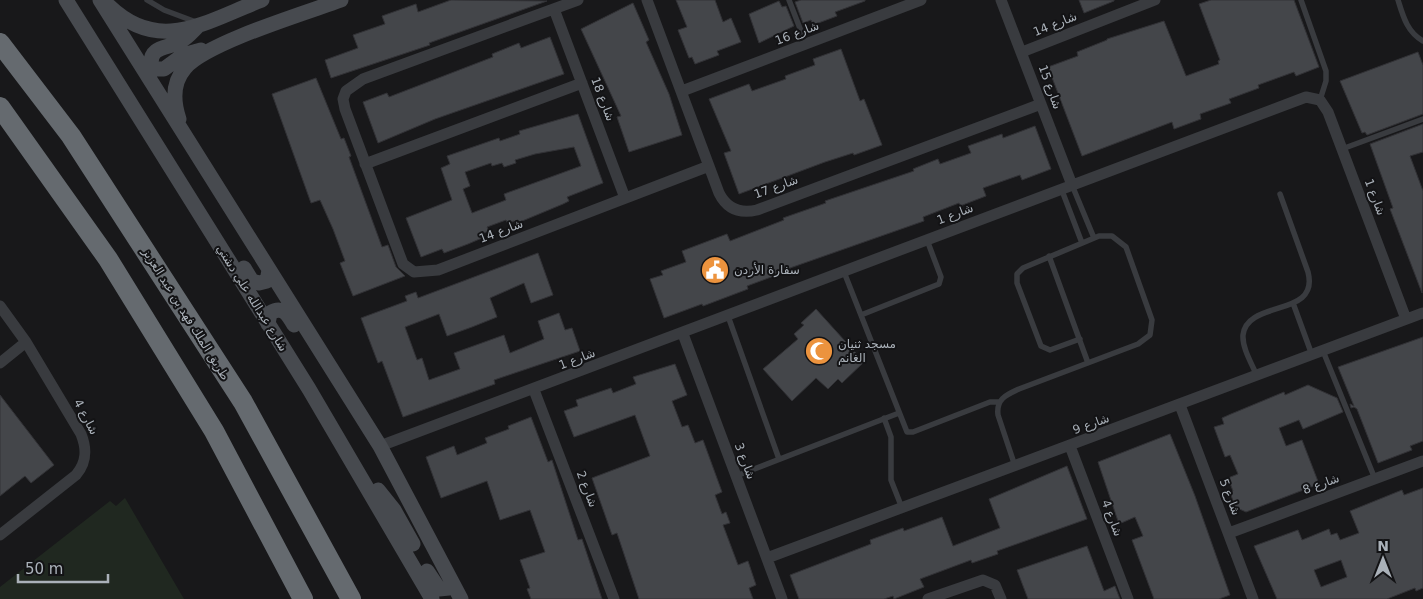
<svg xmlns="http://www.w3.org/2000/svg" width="1423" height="599" font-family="'DejaVu Sans',Vazirmatn,sans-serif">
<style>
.green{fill:#202820}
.building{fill:#44464a;stroke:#323236;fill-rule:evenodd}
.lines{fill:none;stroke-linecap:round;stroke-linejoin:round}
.lane{stroke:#393b3f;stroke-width:5.5}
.street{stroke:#393b3f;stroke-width:11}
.secondary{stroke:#474a4f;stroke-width:15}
.highway{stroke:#656a6f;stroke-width:20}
.labels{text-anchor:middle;stroke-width:4;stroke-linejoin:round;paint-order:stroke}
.street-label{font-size:12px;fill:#aab1b9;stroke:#131315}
.poi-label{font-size:12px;fill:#aab1b9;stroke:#131315;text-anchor:start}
</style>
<rect width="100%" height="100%" fill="#18181a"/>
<path class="green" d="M125,498L184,599H0V587L110,501L116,506Z"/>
<path class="building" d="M451,0L547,1L429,43L430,45L331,78L325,60L358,48L353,35L385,24L382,16L416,4L418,12Z
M676,0H715L723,22L731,18L741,42L717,51L719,55L695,64L692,57L689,58L678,30L687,27Z
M801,0H865V1L835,12L837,16L813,25L811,20L803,23L795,2Z
M1079,0H1114V1L1084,13Z
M1211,0H1294L1319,67L1296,76L1294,72L1258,85L1259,88L1229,99L1231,103L1200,114L1201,119L1174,129L1172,122L1082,156L1048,67L1078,56L1077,52L1107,40V39L1164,21L1186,76L1219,64L1218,61L1220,60L1199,4Z
M779,1L782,7L786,6L794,26L759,43L749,14Z
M633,3L649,40L646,42L669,94L682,135L629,152L617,117L621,116L581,29Z
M550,37L564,74L435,119L378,143L363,102L387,93L389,97L493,57L492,54L519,43L521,48Z
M841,49L860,101L864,99L882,145L854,155L853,153L825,162L739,194L724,153L731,151L709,99L749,84L752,91L786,79L785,76L815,65L813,59Z
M1418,52L1423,65V114L1367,135L1365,132L1362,133L1340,81Z
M316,78L341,139L344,138L351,156L349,157L382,247L388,245L396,267L405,276L353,296L340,263L345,261L333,229L320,200L311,203L272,94Z
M578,114L603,183L567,197L569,201L563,204L515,224L514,221L508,224L506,220L487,227L489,231L481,234L482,238L468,244L444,253L442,249L421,257L406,218L452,200L441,168L450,164L447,156L499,138L500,141L520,134L519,131ZM574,147L581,166L504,194L506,200L472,213L463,189L470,186L465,172L491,163L492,166L502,163L504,167L516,163L515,160L535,154Z
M1423,124V152L1410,156L1423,191L1422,293L1390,209L1393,208L1370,144Z
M1035,126L1051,169L1022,180L1020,175L983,188L986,196L960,206L959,203L923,217L924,221L790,268V270L747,286L748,289L703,306L702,304L664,318L650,279L663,275L661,271L686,262L682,251L727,234L730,241L784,220L783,218L826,203L825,201L914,171L913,169L938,159L940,164L971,153L968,146L1002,134L1003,138Z
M538,253L553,295L531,303L524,283L490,298L497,317L472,327L447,336L439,314L405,327L417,360L422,358L429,380L460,369L454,353L504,335L510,353L544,339L538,321L559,313L565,330L572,328L580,351L494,380L495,384L403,417L382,361L378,363L361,318L407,301L405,296L416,292L418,298Z
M816,309L864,362L842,383L838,379L828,389L816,378L792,401L763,369L798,339L794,334L804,325L801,323Z
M1423,337V441L1410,446L1412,450L1378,463L1357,409L1354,407L1351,408L1350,404L1354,406L1338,367Z
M675,364L687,395L672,401L682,427L688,425L695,443L703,440L722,492L715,495L722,514L726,512L730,523L723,525L738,565L748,561L756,585L749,588L753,599H639L617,533L612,535L592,478L650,456L635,415L574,437L564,411L578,406L576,400L611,388L613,393L636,384L633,377Z
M1308,385L1337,398L1343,412L1303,429L1299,420L1279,428L1286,446L1302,440L1319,484L1246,512L1235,507L1230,492L1233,491L1228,478L1238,474L1230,455L1225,457L1214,427L1224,424L1222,418L1231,414L1284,392L1285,395Z
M0,395L54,465L31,483L25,476L0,496Z
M531,417L548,462L552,460L578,540L582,539L602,599H531L527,589L530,588L520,560L545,552L530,510L500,520L487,481L441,498L426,457L454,446L457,455L487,443L485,438L509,429L508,426Z
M1170,434L1195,496L1230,595L1219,599H1154L1132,540L1143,536L1135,517L1119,524L1098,462Z
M1067,466L1087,519L997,551L998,554L972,563L971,560L920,579L924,587L894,599L893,596L884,599H799L790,575L871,544L870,540L903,528L904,531L942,517L953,546L1000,528L989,499Z
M1423,488V588L1416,591L1415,588L1387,599H1277L1254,546L1298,530L1302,540L1329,529L1331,535L1337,533L1340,540L1359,533L1350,511L1402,490L1404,495ZM1341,560L1347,577L1321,587L1314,570Z
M1087,546L1104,591L1115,586L1120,599H1028L1017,570Z"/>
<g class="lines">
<path class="lane" d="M147,0L164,10L196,22
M789,0L806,44
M1301,0L1326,71V81L1320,100
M1398,0C1403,16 1407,32 1423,41
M1342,149L1423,119
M1072,185L1094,238
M1061,188L1082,243
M1049,256L1088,363
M844,272L907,432H913L990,402H999
M1293,303L1312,355
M861,315L939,284L941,277L927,240
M728,316L779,459
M1323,351L1375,479
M1257,376C1252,364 1242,348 1243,335C1247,299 1320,318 1308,272L1280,194
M884,418L891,437V480L902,508
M1015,466L998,415C996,399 1006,395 1019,389L1138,344L1150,335L1152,320L1126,247L1112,236H1099L1023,268L1017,274V283L1041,346L1050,350L1080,339
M736,476L899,413"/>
<path class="street" d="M578,0L363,79L346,91L343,99L345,109L403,264L414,272L438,270L709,166
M647,0L719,193C727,209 740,214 757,210L1041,104
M1001,0L1072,185
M554,9L625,198
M1022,52L1155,0
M682,91L921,0
M365,164L582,83
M0,306L26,342L81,434C87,449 87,462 76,475L0,535
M683,334L782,599
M0,363L26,342
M534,390L614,599
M1180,405L1253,599
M380,446L1306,97L1320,100L1328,112L1406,319
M1070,446L1128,599
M1229,533L1423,461
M767,558L1423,313
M928,599L983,580L995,585L1001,599"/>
<path class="secondary" d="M66,0L309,389L432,599
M100,0L380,446L461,599
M109,6C160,55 206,21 262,0
M197,27C192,32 187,38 181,41C169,49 150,45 151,64L155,69H164L183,55L201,50
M179,119C173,101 172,83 185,68C206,43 305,13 341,0
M244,268L252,281L259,283L267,281L269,270
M268,324L270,313C283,305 288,315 294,325
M378,490L394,510L413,544
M427,571L439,589L449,588L451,581"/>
<path class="highway" d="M0,43L71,136L243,402L351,599
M0,107L108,259L214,431L303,599"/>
</g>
<defs>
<symbol id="civic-disc" viewBox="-11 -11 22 22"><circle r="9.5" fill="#ec933e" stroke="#131315"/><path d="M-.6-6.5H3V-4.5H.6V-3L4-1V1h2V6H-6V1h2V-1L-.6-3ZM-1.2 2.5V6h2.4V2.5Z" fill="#fff"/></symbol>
<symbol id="mosque-disc" viewBox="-11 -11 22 22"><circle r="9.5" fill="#ec933e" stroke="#131315"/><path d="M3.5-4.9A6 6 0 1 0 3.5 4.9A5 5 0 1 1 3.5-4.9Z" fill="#fff"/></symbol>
</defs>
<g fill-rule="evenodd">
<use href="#civic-disc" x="699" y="254" width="32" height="32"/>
<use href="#mosque-disc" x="803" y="335" width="32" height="32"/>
</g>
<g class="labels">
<g class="street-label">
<text transform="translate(1055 24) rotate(-22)" y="4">شارع 14</text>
<text transform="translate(797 33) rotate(-21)" y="4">شارع 16</text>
<text transform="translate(1050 87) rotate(70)" y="4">شارع 15</text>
<text transform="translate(603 99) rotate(69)" y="4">شارع 18</text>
<text transform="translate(776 187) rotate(-20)" y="4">شارع 17</text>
<text transform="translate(1375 197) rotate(69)" y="4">شارع 1</text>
<text transform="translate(955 214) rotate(-21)" y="4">شارع 1</text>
<text transform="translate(501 231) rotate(-21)" y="4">شارع 14</text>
<text transform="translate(252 298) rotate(58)" y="4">شارع عبدالله علي دشتي</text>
<text transform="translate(186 314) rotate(58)" y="4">طريق الملك فهد بن عبد العزيز</text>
<text transform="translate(577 359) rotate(-21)" y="4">شارع 1</text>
<text transform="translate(86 417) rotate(62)" y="4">شارع 4</text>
<text transform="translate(1091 424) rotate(-20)" y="4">شارع 9</text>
<text transform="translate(745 461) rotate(69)" y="4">شارع 3</text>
<text transform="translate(1321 484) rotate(-20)" y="4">شارع 8</text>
<text transform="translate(587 489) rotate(69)" y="4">شارع 2</text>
<text transform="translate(1230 497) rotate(69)" y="4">شارع 5</text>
<text transform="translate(1112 518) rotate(69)" y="4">شارع 4</text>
</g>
<g class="poi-label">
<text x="734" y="274">سفارة الأردن</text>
<text x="838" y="348">مسجد ثنيان<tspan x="838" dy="14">الغانم</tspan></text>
</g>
</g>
<g transform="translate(1383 559)" stroke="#131315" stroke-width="4" paint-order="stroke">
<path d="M0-4L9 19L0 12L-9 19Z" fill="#aab1b9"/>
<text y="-8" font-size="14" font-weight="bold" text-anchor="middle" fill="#aab1b9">N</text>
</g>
<path d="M18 574v8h90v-8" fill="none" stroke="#aab1b9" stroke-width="2.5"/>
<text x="25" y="574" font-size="15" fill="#aab1b9" stroke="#131315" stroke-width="4" paint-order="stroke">50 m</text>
</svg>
